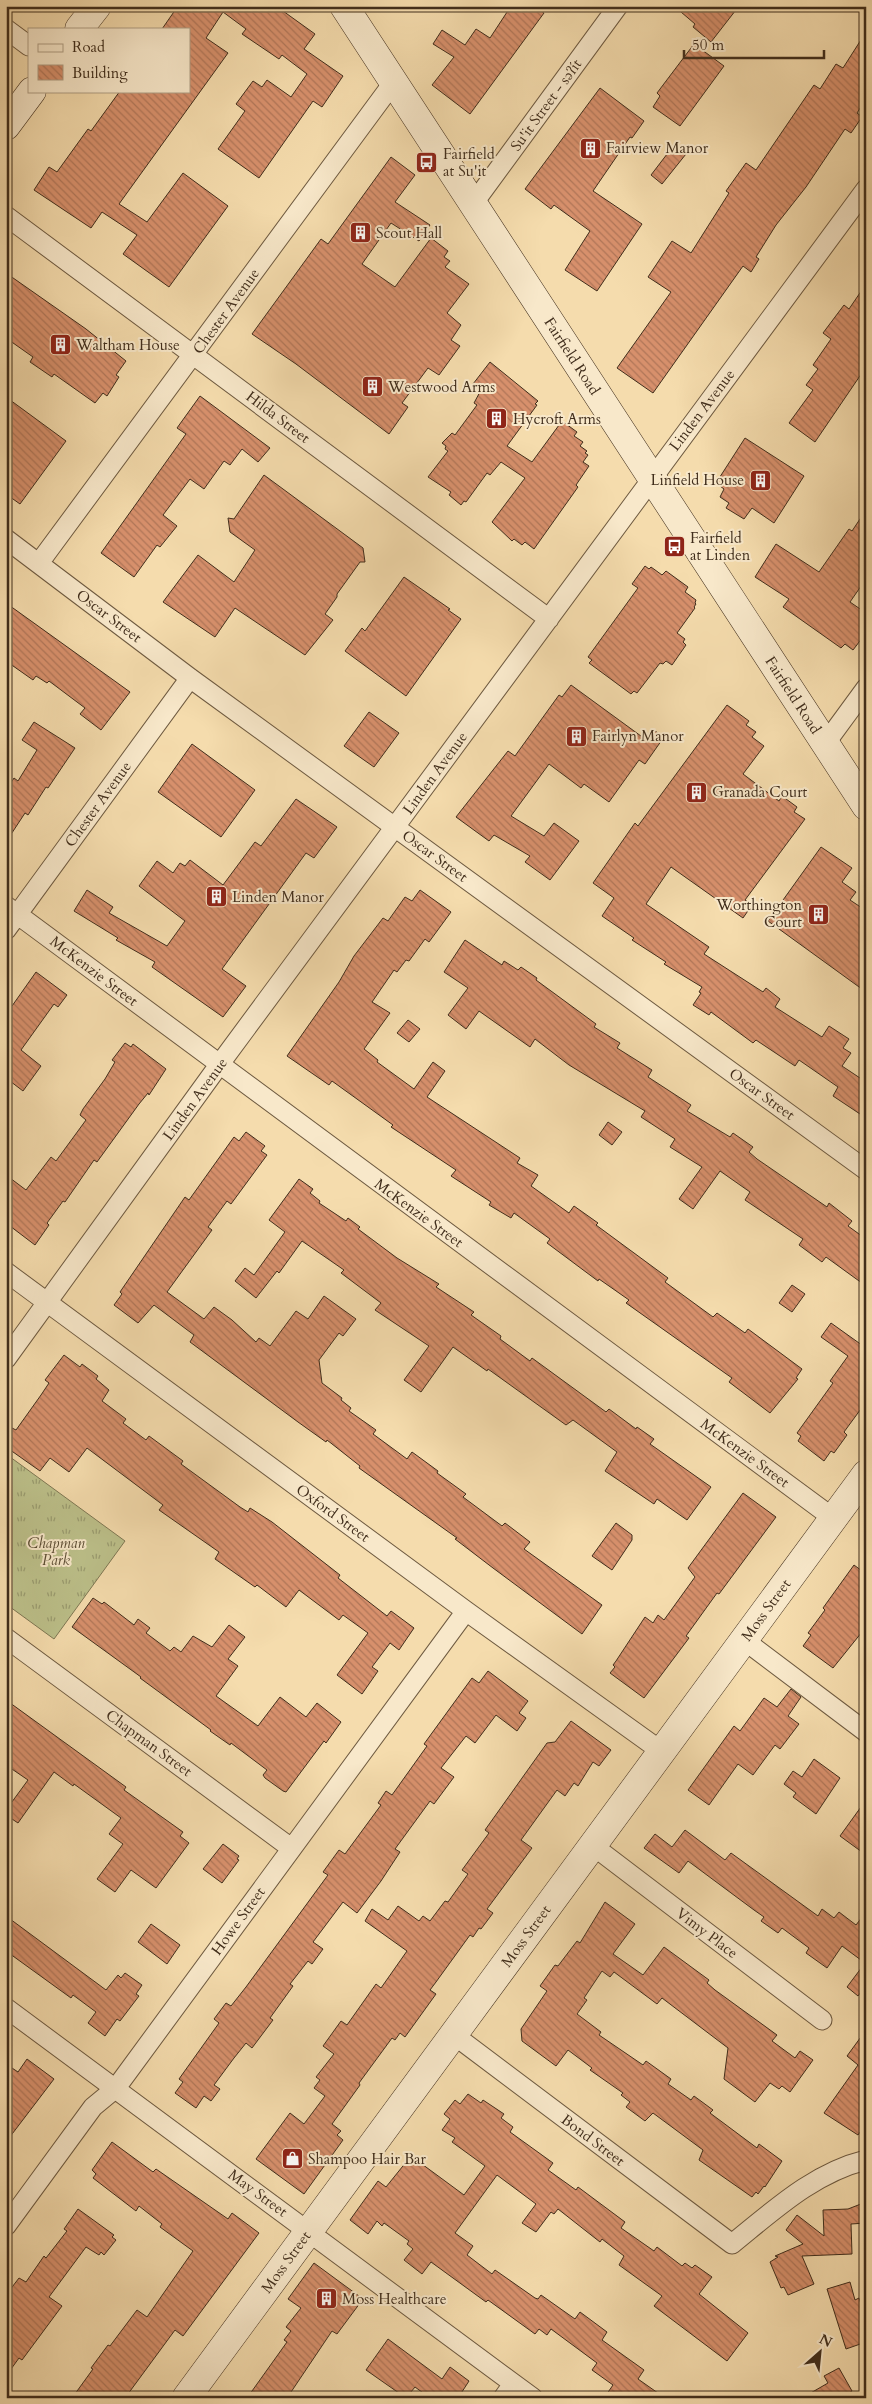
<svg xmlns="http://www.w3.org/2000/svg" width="872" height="2404" font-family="Cardo,serif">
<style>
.grass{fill:url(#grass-tufts);stroke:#7e7753}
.building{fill:url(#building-back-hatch);stroke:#412e1c}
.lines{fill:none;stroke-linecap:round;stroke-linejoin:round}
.street-casing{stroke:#6e5a40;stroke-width:21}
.secondary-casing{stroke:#412e1c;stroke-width:29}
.street{stroke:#f8e8ca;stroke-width:19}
.secondary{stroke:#f8e8ca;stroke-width:28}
.labels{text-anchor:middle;stroke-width:4;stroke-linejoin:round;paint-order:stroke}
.street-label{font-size:15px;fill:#412e1c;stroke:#f8e8ca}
.poi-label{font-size:15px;fill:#412e1c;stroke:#f8e8ca;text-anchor:start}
.park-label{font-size:15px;font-style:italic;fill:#5a4b32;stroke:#f8e8ca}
</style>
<defs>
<pattern id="grass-tufts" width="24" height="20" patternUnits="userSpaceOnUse" patternTransform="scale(1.25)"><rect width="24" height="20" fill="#bcc08a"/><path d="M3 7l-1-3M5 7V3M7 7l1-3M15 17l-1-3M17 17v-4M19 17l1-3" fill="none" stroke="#9a9c70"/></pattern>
<pattern id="building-back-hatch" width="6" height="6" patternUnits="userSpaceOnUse" patternTransform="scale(1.25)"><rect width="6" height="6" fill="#d7906c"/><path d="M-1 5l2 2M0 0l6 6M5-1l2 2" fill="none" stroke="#b07658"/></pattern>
</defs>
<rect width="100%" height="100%" fill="#f5dcad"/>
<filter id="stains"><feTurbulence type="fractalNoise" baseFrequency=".004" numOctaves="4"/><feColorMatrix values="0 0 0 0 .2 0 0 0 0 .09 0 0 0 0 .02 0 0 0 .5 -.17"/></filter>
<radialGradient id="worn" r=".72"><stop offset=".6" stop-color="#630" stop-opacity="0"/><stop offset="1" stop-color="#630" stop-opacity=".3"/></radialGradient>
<path class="grass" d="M6,1454L125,1541L54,1639L6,1604Z"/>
<path class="building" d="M178,6H276L315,34L304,49L343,76L322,107L313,101L259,178L218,149L245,111L236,104L253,81L262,87L267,80L291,97L307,74L282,55L279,59L242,34L246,29L223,12L206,38L228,53L119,204L147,222L183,173L228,206L169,287L123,254L137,235L102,212L91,228L34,190L49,167L57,172L88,129L91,131L120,91H189V29H162Z
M511,6H534L544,13L470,114L432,85L454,57L433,44L442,30L465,45L476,29L490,38Z
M674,6H739L711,42L693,27L695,24Z
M866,32V99L857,113L862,117L851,133L845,129L806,187L776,225L756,257L759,259L751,272L743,266L653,393L617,368L671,292L648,277L672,241L691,253L729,193L726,191L746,163L756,170L814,85L820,89L836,64L843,68Z
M694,44L724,66L680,126L653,107L660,96L657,93Z
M600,88L644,121L632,138L630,137L593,191L642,224L597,291L565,270L590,231L554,205L551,209L525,189Z
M674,145L686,154L662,184L651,175Z
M391,157L415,175L395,202L430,225L419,241L391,223L362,264L395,287L431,238L448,251L444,257L450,261L445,267L469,284L447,313L461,325L451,340L460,346L439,375L428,368L402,403L408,407L389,434L296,364L252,334L321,239L328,244Z
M6,273L86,329L126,361L116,375L119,377L107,396L103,393L95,403L54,374L52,377L30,362L33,357L6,338Z
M866,284V367L815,442L789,423L813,390L806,385L818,369L813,365L831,339L823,333L844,305L849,309Z
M490,362L538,401L535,404L537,405L507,446L532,462L562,421L577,432L574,436L583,442L580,446L587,451L585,453L588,455L583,462L589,466L576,485L578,487L534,549L525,542L522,545L514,539L512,541L492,522L525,478L501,462L490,475L487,473L466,502L464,501L461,505L449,495L451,492L428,477L448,451L445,449L446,446L442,443L452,433L455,435L477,405L474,403L481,390L473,384Z
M200,396L270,448L258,462L242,449L230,465L224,461L204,489L190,479L163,515L177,526L160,547L157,545L134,577L101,553L186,434L177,428Z
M6,397L66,441L20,504L6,494Z
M745,438L804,476L774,523L752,508L744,519L726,508L729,503L720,497L724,489L716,483Z
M264,475L363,548L365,562H360L337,594V597L325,614L333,620L305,655L235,608L215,637L163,602L198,555L234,582L255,550L230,532L228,518L234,519Z
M866,510V579L850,602L866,613V633L853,650L845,644L841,648L783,607L789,599L755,577L776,544L819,572L849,529L852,531Z
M645,566L649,569L651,567L662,575L666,571L688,587L685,592L696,600L695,603L696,604L694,607L695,608L677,633L685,639L683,642L686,645L672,665L666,661L663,664L660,663L637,693L634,691L631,694L589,663L592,660L588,657L638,588L632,584Z
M404,577L450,609L448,610L461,619L406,696L345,651L362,628L365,631Z
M6,603L130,692L101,730L80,714L85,708L49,681L47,683L36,676L33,680L6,661Z
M571,685L645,739L652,729L664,737L645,764L639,760L609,802L584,784L581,788L549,764L511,816L544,836L554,823L579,841L550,880L525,862L530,856L494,835L489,841L456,817L508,751L515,756L559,695L562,697Z
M727,705L749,721L746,725L756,732L752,737L764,746L743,774L779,801L782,796L797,807L794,812L805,819L745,900L752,905L743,918L671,867L646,904L709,947L704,954L763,992L766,988L780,999L775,1007L822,1037L829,1026L849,1039L843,1048L851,1053L842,1066L866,1082V1118L833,1096L838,1087L799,1060L795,1066L756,1040L753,1043L711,1012L709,1015L693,1005L701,993L699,992L702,987L664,964L666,962L632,940L634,938L602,916L614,898L593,883L635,823L638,826Z
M369,712L399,733L374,767L344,746Z
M34,722L75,748L48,788L46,787L28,815L25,813L6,842V790L14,778L18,781L37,750L22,740Z
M192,744L255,790L221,837L158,792Z
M296,799L337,827L314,858L306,853L222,969L246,986L223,1017L152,967L155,962L116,940L118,938L74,911L87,890L113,907L109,913L167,946L185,921L139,886L157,861L173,873L180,863L185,866L190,860L223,885L255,842L261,846Z
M821,847L852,868L842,882L856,892L850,900L865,910L860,918L866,922V992L768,921Z
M420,890L451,912L429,942L425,939L409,961L406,960L397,972L394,970L372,1002L390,1013L364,1049L378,1060L377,1062L414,1089L433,1062L445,1071L427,1097L520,1158L517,1163L538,1175L531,1186L569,1213L574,1206L598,1223L596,1225L668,1278L665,1282L713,1317L717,1313L745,1333L748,1329L802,1369L796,1378L798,1379L770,1413L729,1382L732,1378L626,1303L629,1300L599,1279L598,1281L547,1243L550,1239L514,1213L511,1218L489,1205L491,1202L451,1176L456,1170L391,1127L393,1125L332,1081L329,1085L287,1056L339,982L354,956L383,918L388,921L405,897L412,901Z
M465,940L502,965L504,961L518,970L521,967L537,978L536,980L596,1024L594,1027L620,1043L617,1048L652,1070L648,1077L691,1105L687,1111L730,1137L733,1133L753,1147L749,1152L757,1159L827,1207L829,1203L852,1221L848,1226L866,1239V1286L826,1257L822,1262L799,1245L803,1239L745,1200L750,1192L720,1171L693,1209L679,1199L702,1167L670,1147L675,1139L641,1117L645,1111L569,1065L535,1039L530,1047L479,1011L466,1029L448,1015L468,988L444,972Z
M36,972L67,995L58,1007L54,1004L21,1050L41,1066L23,1091L6,1078V1002L12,1006Z
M408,1020L420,1029L409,1042L397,1033Z
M125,1043L131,1047L133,1044L166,1069L149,1095L148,1093L139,1104L97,1162L94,1160L65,1202L63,1201L47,1223L49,1225L35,1245L6,1223V1175L26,1190L51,1157L56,1161L86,1120L80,1115L83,1109L105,1079L115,1062L112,1060Z
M608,1122L622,1132L612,1145L599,1135Z
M246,1132L265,1146L261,1151L267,1155L231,1204L227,1201L208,1227L212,1230L167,1292L204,1319L214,1307L232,1320L256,1342L259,1338L270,1346L296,1311L308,1319L324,1296L356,1319L343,1336L339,1333L319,1360L322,1383L342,1398L341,1400L351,1408L349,1411L376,1430L373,1434L407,1459L412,1452L438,1471L437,1473L466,1494L463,1497L502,1526L505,1523L530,1542L524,1549L602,1605L582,1634L493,1568L455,1539L457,1538L359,1468L360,1466L327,1440L326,1442L298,1422L190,1342L194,1335L154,1305L138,1323L114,1305L122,1294L120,1292L185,1197L189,1200L234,1137L239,1141Z
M299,1179L313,1189L310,1193L320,1201L319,1203L346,1221L348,1218L360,1227L358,1229L397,1258L439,1284L436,1287L474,1312L471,1315L501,1336L500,1339L530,1361L532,1358L606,1412L609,1409L636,1429L637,1427L654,1439L650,1444L711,1487L687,1520L657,1499L654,1504L605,1471L617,1452L573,1420L566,1425L488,1369L487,1371L453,1347L421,1392L404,1380L429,1346L375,1310L381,1303L341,1273L344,1270L302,1241L279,1273L277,1271L256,1298L235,1281L245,1268L254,1275L285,1232L269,1220Z
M792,1285L805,1294L792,1312L779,1303Z
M831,1323L866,1348V1402L844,1432L847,1435L834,1453L831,1451L824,1461L798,1441L801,1436L797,1433L833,1383L830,1381L848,1356L821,1337Z
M64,1355L80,1367L82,1364L98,1376L96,1379L109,1390L102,1401L126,1419L123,1423L146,1440L149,1436L183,1461L181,1464L240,1507L248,1512L250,1508L272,1522L340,1575L338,1578L387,1616L391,1611L414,1628L399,1650L390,1643L372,1667L378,1671L362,1694L337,1675L368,1633L343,1615L339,1620L299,1590L286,1607L257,1585L255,1587L215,1559L219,1552L159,1510L163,1505L87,1448L69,1472L50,1458L40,1471L6,1447V1436L12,1428L16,1430L41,1395L49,1383L45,1380Z
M743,1493L776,1517L719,1594L717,1593L686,1636L689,1638L644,1698L610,1673L615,1667L613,1665L616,1661L645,1617L653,1623L658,1615L664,1620L695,1577L688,1568Z
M616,1523L632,1535V1540L612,1570L592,1556Z
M854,1565L866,1574V1627L833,1668L803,1646L811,1635L808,1633L825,1610L823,1608Z
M93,1598L102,1604L104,1602L134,1625L138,1619L150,1628L146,1633L170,1651L174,1647L181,1652L193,1636L212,1647L229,1625L245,1637L228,1659L238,1666L216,1696L258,1726L280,1697L306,1717L317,1703L341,1722L326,1743L324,1741L286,1792L283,1791L265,1778L263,1775L267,1770L231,1743L230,1745L210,1731L211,1730L140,1678L141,1677L72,1627Z
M488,1671L528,1701L519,1713L526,1718L517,1731L496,1715L475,1743L466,1736L441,1768L454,1777L434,1804L430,1801L395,1849L400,1852L381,1881L357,1913L343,1902L313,1942L323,1949L312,1964L308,1961L290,1984L293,1986L270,2018L273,2020L252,2048L246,2043L234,2058L214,2085L220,2089L211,2101L204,2096L196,2108L175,2093L183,2082L179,2079L219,2023L214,2019L226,2003L231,2006L246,1987L328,1875L323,1872L339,1850L345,1854L381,1805L378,1803L386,1791L392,1795L427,1746L424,1744L472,1678L479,1683Z
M791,1689L801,1697L788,1716L799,1724L780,1749L775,1745L753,1775L738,1764L709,1805L688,1790L734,1726L740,1731L764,1698L777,1707Z
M6,1700L126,1787L124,1790L183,1832L180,1836L189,1843L156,1888L131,1870L115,1892L97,1879L123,1844L109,1834L121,1818L74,1784L73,1786L54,1772L18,1823L6,1815V1810L28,1780L6,1765Z
M571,1721L611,1750L599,1766L593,1762L578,1786L574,1783L565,1796L557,1790L521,1840L532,1848L487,1909L493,1913L481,1929L479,1928L473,1937L470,1935L436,1982L430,1990L436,1994L405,2037L400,2033L395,2040L392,2038L359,2083L360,2085L332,2124L341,2131L337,2135L343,2140L304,2194L256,2159L290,2113L304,2124L325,2096L314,2088L320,2080L316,2077L334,2054L323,2046L341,2021L347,2025L376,1984L381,1988L407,1951L365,1921L372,1909L388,1920L398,1906L419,1921L423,1916L430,1921L445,1901L448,1902L468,1874L462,1870L489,1833L485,1830L547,1743L555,1742Z
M814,1759L840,1778L816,1814L793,1797L796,1793L784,1784L793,1771L802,1777Z
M866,1800V1855L840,1836Z
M685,1830L725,1860L731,1853L818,1916L822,1909L834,1918L839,1912L856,1925L866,1912V1985L858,1996L847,1987L865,1963L842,1946L827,1968L806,1953L809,1948L782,1928L778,1933L761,1921L764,1917L754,1910L688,1861L679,1873L644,1848L655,1834L672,1847Z
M223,1844L239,1856L237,1859L239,1860L222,1883L203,1869Z
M605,1902L635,1924L613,1954L643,1975L664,1947L709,1980L707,1983L715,1990L777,2035L772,2041L795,2058L800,2051L813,2060L790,2092L782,2086L779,2089L770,2083L755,2102L724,2079L728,2048L662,1998L657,2004L614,1972L610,1977L602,1971L584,1998L587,2000L577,2014L601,2032L599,2035L643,2065L646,2061L671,2079L668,2084L691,2100L694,2096L713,2110L710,2113L757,2148L759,2144L782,2161L765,2187L764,2186L758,2194L756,2192L752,2197L699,2160L703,2150L653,2113L645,2121L626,2107L630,2102L621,2095L623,2093L590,2070L592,2068L568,2050L556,2066L522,2041L521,2029L547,1991L540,1986L555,1965L558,1966L577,1941L580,1943Z
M6,1916L106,1990L118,1975L121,1978L125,1973L142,1985L136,1994L139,1996L120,2021L117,2019L105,2036L88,2023L96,2012L73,1995L71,1998L6,1951Z
M151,1924L180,1945L167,1964L138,1942Z
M866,2030V2124L858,2135L824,2113L858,2065L847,2056Z
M27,2059L54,2079L6,2142V2064L18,2072Z
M468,2094L481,2103L483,2100L504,2114L501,2118L513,2127L510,2132L553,2163L548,2170L576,2190L578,2187L625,2222L621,2228L654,2251L657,2247L682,2266L685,2263L692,2268L695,2265L712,2277L699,2294L748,2333L727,2361L654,2306L662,2296L619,2265L624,2256L602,2239L600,2242L558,2209L554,2214L551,2212L536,2232L522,2223L536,2204L497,2175L455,2233L473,2246L467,2255L492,2274L495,2270L535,2298L538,2299L541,2295L575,2319L580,2312L607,2332L602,2340L644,2370L638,2379L665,2398H604L613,2385L592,2370L597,2363L551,2329L547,2335L539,2329L535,2334L488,2300L486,2302L431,2262L422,2274L404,2260L413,2249L407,2244L409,2241L384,2223L382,2226L377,2221L368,2234L350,2220L378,2181L386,2187L411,2156L464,2195L485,2166L452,2142L455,2138L442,2130L450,2119L444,2114L455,2100L460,2104Z
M112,2142L153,2172L156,2169L228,2219L232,2213L259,2233L183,2336L175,2330L125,2398H72L93,2369L91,2368L108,2345L110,2346L137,2310L147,2317L193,2251L160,2227L162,2224L139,2206L136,2211L93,2178L96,2174L92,2170Z
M866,2202V2223L851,2224L852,2254L802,2256L814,2284L788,2295L784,2287L781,2288L770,2262L778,2257L775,2256L803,2244L786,2230L797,2215L824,2236L823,2210L848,2209Z
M78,2209L114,2235L112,2237L116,2240L104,2255L101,2252L99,2255L86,2247L49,2297L62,2306L22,2360L19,2358L6,2376V2295L19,2278L26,2282L44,2256L46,2258L67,2231L64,2229Z
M314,2263L363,2299L337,2334L332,2331L287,2398H247L287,2342L284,2340L291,2331L286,2327L301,2308L288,2299Z
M850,2282L855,2300L859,2298L866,2320V2342L846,2349L827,2289Z
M388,2339L442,2379L450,2367L469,2381L458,2398H430L415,2387L406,2398L366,2370Z
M839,2368L852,2391L841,2398H802L828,2383L824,2376Z"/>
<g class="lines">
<defs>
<path id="street" d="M6,29L29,46
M473,204L618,6
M6,216L549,619
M6,539L190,678L866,1170
M39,563L393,83
M825,744L866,688
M6,906L833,1518
M6,930L190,678
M6,1272L466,1611L661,1751
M6,1359L219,1065L866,189
M6,1638L291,1848
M744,1640L866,1732
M592,1845L822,2020
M6,2008L533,2398
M454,2035L732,2244C773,2211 813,2173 866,2160
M6,2226L93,2107L116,2088L466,1611
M503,2398L513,2384"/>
<path id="secondary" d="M344,6L866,806
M79,29L97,6
M6,126L32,91
M186,2398L866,1474"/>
</defs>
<use href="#street" class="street-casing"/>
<use href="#secondary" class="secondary-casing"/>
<use href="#street" class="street"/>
<use href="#secondary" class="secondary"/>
</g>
<defs>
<symbol id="building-square" viewBox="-11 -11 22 22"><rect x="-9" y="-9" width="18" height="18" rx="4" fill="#8f2418" stroke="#f8e8ca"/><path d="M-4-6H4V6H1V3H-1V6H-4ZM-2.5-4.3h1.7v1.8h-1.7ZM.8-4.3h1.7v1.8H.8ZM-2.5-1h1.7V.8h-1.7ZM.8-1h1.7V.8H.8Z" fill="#fff"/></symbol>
<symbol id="bus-square" viewBox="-11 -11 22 22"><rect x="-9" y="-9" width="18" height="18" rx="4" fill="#8f2418" stroke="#f8e8ca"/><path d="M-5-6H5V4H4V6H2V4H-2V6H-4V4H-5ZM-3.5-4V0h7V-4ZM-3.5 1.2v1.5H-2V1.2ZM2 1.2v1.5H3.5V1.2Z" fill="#fff"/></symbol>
<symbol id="shop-square" viewBox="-11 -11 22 22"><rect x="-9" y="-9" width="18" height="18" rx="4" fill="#8f2418" stroke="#f8e8ca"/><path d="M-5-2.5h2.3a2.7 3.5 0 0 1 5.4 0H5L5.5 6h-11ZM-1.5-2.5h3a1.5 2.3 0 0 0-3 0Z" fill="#fff"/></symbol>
</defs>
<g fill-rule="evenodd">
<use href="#building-square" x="578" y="136" width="25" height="25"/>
<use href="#bus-square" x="414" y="150" width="25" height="25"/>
<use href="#building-square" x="348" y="220" width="25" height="25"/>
<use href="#building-square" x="48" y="332" width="25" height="25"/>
<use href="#building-square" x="360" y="374" width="25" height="25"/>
<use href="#building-square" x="484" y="406" width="25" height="25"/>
<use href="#building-square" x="748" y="468" width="25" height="25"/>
<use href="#bus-square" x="662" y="534" width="25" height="25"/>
<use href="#building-square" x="564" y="724" width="25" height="25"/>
<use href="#building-square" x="684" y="780" width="25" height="25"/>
<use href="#building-square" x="204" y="884" width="25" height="25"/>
<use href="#building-square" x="806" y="902" width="25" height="25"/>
<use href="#shop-square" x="280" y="2146" width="25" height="25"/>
<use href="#building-square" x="314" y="2286" width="25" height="25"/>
</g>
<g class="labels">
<g class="street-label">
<text transform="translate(546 105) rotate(-54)" y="5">Su'it Street - səʔít</text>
<text transform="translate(226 311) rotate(-54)" y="5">Chester Avenue</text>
<text transform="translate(572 356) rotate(57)" y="5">Fairfield Road</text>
<text transform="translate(702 410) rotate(-53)" y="5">Linden Avenue</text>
<text transform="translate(278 417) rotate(37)" y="5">Hilda Street</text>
<text transform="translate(109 616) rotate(37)" y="5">Oscar Street</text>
<text transform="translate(793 695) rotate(57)" y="5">Fairfield Road</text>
<text transform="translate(435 773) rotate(-54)" y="5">Linden Avenue</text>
<text transform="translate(98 804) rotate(-54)" y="5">Chester Avenue</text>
<text transform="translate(435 856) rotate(36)" y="5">Oscar Street</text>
<text transform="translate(94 971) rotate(37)" y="5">McKenzie Street</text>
<text transform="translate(762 1094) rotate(36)" y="5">Oscar Street</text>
<text transform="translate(195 1099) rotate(-54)" y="5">Linden Avenue</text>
<text transform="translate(419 1213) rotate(36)" y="5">McKenzie Street</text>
<text transform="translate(745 1453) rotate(36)" y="5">McKenzie Street</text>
<text transform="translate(333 1513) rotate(36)" y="5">Oxford Street</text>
<text transform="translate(766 1610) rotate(-54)" y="5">Moss Street</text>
<text transform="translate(149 1743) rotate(36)" y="5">Chapman Street</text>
<text transform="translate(238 1921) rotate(-54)" y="5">Howe Street</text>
<text transform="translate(707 1933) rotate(37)" y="5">Vimy Place</text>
<text transform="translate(526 1936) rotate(-54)" y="5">Moss Street</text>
<text transform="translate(593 2140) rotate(37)" y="5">Bond Street</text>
<text transform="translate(258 2193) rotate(36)" y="5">May Street</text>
<text transform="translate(286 2262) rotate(-54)" y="5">Moss Street</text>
</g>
<g class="poi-label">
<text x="606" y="153">Fairview Manor</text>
<text x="443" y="159">Fairfield<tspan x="443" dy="17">at Su'it</tspan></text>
<text x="376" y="238">Scout Hall</text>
<text x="76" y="350">Waltham House</text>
<text x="388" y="392">Westwood Arms</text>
<text x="513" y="424">Hycroft Arms</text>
<text x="744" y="485" text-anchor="end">Linfield House</text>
<text x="690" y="543">Fairfield<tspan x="690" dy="17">at Linden</tspan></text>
<text x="592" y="741">Fairlyn Manor</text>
<text x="712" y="797">Granada Court</text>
<text x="232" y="902">Linden Manor</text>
<text x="802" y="910" text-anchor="end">Worthington<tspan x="802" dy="17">Court</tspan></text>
<text x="308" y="2164">Shampoo Hair Bar</text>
<text x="342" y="2304">Moss Healthcare</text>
</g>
<g class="park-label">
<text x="56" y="1548">Chapman<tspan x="56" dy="17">Park</tspan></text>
</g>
</g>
<rect width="872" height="2404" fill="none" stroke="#f5dcad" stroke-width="25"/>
<rect x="8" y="8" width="857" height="2389" fill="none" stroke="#412e1c" stroke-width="2.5"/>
<rect x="12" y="12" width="847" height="2379" fill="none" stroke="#412e1c"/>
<rect x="28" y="28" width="162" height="65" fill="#f8e8ca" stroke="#af9e84"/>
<rect x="38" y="44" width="25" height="8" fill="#f8e8ca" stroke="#af9e84"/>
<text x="72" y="52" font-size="15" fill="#412e1c">Road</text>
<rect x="38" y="65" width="25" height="15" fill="url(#building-back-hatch)" stroke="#af9e84"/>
<text x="72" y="78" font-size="15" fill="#412e1c">Building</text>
<g transform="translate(820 2352) rotate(27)" stroke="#f8e8ca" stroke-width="4" paint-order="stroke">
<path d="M0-4L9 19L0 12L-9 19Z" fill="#412e1c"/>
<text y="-8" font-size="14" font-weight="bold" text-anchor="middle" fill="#412e1c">N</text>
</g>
<path d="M684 50v8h140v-8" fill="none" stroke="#412e1c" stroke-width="2.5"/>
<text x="692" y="50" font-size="15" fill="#412e1c" stroke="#f8e8ca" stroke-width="4" paint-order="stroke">50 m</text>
<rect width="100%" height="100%" filter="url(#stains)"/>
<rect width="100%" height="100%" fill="url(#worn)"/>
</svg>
